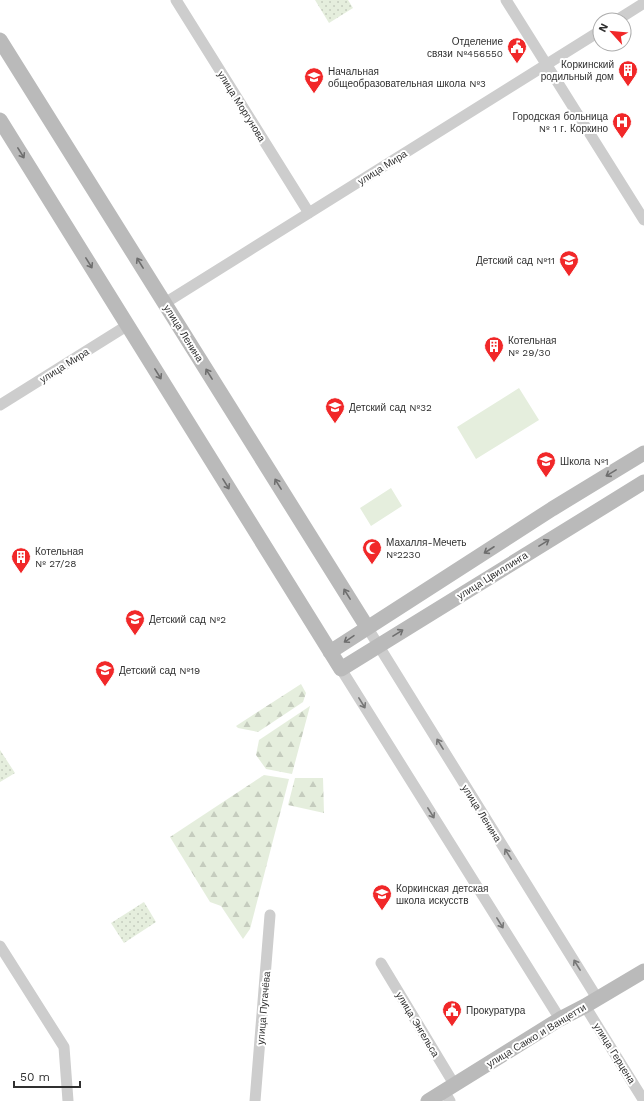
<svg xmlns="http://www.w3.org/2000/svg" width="644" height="1101" font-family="'Work Sans',sans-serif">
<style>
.forest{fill:url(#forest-firs)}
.park{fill:url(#park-dots)}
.pitch{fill:#e5eedd}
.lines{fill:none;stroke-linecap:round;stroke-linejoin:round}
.street{stroke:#cdcdcd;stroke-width:11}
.secondary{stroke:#bababa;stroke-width:15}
.oneway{stroke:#6e6e6e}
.oneway2{stroke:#777}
.labels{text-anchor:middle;stroke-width:4;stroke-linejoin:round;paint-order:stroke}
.poi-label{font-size:10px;fill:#303030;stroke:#fff;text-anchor:start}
.street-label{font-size:10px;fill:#303030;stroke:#fff}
</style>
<defs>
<pattern id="forest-firs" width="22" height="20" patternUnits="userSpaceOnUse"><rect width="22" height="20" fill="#e5eedd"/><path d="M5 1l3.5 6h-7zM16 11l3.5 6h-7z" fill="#c5ccbe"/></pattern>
<pattern id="park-dots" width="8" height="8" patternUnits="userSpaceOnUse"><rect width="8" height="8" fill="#e5eedd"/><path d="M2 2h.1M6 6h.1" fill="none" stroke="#c5ccbe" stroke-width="1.8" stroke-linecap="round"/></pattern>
</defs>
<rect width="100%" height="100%" fill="#fff"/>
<path class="forest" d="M301,684L306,693L303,702L258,732L238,728L236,726Z
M310,706L292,774L266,769L256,755L259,740Z
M264,775L289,779L250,929L243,939L221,906L210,902L170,837Z
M295,778H323L324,813L288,805Z"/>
<path class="park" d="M315,0H348L353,8L329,23Z
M0,750L15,773L0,782Z
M144,902L156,922L124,943L111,923Z"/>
<path class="pitch" d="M519,388L539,420L476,459L457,427Z
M391,488L402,506L371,526L360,508Z"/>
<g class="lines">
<path class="street" d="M176,0L309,213
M506,0L644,220
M617,20L644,3
M165,303L600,31
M0,405L128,325
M367,627L597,998
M341,669L560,1019
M0,946L64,1047L68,1101
M381,963L454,1084
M585,1006L644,1101
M444,1091L450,1101
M255,1101L270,915"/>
<path class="secondary" d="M0,40L367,627
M0,120L341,669L644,482
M330,652L552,509L644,453
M428,1101L560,1019L585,1006L644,971"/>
</g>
<defs><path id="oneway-shaft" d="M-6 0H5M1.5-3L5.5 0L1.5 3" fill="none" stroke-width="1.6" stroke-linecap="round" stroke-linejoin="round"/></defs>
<g class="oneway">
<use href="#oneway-shaft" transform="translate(21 153) rotate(58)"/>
<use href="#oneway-shaft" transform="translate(89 263) rotate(58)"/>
<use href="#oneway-shaft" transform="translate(140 263) rotate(-122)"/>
<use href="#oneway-shaft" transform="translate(158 374) rotate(58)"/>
<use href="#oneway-shaft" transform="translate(209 374) rotate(-122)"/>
<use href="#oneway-shaft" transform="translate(611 473) rotate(149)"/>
<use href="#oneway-shaft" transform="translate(226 484) rotate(58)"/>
<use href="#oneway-shaft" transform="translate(278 484) rotate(-122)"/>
<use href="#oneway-shaft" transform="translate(544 543) rotate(-32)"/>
<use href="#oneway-shaft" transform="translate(489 550) rotate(147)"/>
<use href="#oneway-shaft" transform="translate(347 594) rotate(-122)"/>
<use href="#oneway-shaft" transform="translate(398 633) rotate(-32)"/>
<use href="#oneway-shaft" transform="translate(349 639) rotate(146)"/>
</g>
<g class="oneway2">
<use href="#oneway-shaft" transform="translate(362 703) rotate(58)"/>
<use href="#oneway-shaft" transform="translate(440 744) rotate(-122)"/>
<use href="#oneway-shaft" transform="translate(431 813) rotate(58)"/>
<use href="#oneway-shaft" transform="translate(508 854) rotate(-122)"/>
<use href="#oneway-shaft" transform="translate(500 923) rotate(58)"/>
<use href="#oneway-shaft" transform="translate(577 965) rotate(-122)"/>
</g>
<defs>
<symbol id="civic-pin" viewBox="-11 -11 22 30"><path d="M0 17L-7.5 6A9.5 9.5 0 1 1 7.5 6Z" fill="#f12829" stroke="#fff"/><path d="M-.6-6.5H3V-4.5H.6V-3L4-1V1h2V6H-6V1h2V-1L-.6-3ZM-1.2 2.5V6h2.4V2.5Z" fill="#fff"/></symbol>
<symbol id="building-pin" viewBox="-11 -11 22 30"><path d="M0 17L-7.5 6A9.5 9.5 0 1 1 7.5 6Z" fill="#f12829" stroke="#fff"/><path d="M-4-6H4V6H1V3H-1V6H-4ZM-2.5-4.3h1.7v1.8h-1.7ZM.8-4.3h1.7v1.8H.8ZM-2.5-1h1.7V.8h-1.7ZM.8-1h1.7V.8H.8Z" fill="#fff"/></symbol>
<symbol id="school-pin" viewBox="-11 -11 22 30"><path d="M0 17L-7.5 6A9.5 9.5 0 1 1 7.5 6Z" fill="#f12829" stroke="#fff"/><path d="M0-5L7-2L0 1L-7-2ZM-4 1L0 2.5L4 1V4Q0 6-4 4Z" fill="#fff"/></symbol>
<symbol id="hospital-pin" viewBox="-11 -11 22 30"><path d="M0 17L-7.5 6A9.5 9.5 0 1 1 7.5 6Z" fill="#f12829" stroke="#fff"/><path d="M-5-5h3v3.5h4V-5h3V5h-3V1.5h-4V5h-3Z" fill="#fff"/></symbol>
<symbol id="mosque-pin" viewBox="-11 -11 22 30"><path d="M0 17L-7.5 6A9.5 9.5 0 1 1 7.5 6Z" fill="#f12829" stroke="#fff"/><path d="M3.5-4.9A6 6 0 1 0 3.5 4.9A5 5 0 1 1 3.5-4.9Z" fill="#fff"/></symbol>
</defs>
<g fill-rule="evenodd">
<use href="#civic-pin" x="506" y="36" width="22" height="30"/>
<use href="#building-pin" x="617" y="59" width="22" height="30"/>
<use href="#school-pin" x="303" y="66" width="22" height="30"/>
<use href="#hospital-pin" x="611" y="111" width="22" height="30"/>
<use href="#school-pin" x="558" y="249" width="22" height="30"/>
<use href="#building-pin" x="483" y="335" width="22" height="30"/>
<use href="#school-pin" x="324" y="396" width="22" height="30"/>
<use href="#school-pin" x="535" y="450" width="22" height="30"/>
<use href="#mosque-pin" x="361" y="537" width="22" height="30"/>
<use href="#building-pin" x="10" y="546" width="22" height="30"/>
<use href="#school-pin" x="124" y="608" width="22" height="30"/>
<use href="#school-pin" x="94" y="659" width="22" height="30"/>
<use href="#school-pin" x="371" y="883" width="22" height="30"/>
<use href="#civic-pin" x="441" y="999" width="22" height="30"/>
</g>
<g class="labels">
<g class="poi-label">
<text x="503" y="45" text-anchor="end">Отделение<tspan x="503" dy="12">связи №456550</tspan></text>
<text x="614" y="68" text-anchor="end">Коркинский<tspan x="614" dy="12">родильный дом</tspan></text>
<text x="328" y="75">Начальная<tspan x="328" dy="12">общеобразовательная школа №3</tspan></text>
<text x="608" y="120" text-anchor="end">Городская больница<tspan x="608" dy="12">№ 1 г. Коркино</tspan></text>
<text x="555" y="264" text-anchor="end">Детский сад №11</text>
<text x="508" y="344">Котельная<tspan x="508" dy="12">№ 29/30</tspan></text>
<text x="349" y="411">Детский сад №32</text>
<text x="560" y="465">Школа №1</text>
<text x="386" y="546">Махалля-Мечеть<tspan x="386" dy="12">№2230</tspan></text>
<text x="35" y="555">Котельная<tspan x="35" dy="12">№ 27/28</tspan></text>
<text x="149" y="623">Детский сад №2</text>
<text x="119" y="674">Детский сад №19</text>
<text x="396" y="892">Коркинская детская<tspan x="396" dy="12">школа искусств</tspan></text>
<text x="466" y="1014">Прокуратура</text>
</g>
<g class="street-label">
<text transform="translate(242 106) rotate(58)" y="4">улица Моргунова</text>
<text transform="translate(382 167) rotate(-32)" y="4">улица Мира</text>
<text transform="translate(184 333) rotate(58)" y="4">улица Ленина</text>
<text transform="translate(64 365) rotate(-32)" y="4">улица Мира</text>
<text transform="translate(492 575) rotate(-32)" y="4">улица Цвиллинга</text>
<text transform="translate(482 813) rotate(58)" y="4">улица Ленина</text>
<text transform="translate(263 1008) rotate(-85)" y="4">улица Пугачёва</text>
<text transform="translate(418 1024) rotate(59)" y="4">улица Энгельса</text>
<text transform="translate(536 1035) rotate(-31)" y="4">улица Сакко и Ванцетти</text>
<text transform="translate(615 1053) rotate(58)" y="4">улица Герцена</text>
</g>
</g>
<g transform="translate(612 32) rotate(297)"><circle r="19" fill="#ffffff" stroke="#acacac"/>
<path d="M0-3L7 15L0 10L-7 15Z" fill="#f12829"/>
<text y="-6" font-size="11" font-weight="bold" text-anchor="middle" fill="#303030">N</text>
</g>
<path d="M14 1081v6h66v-6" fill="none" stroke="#303030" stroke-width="2"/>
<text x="20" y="1081" font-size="12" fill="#303030" stroke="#ffffff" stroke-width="3" paint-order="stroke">50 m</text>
</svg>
